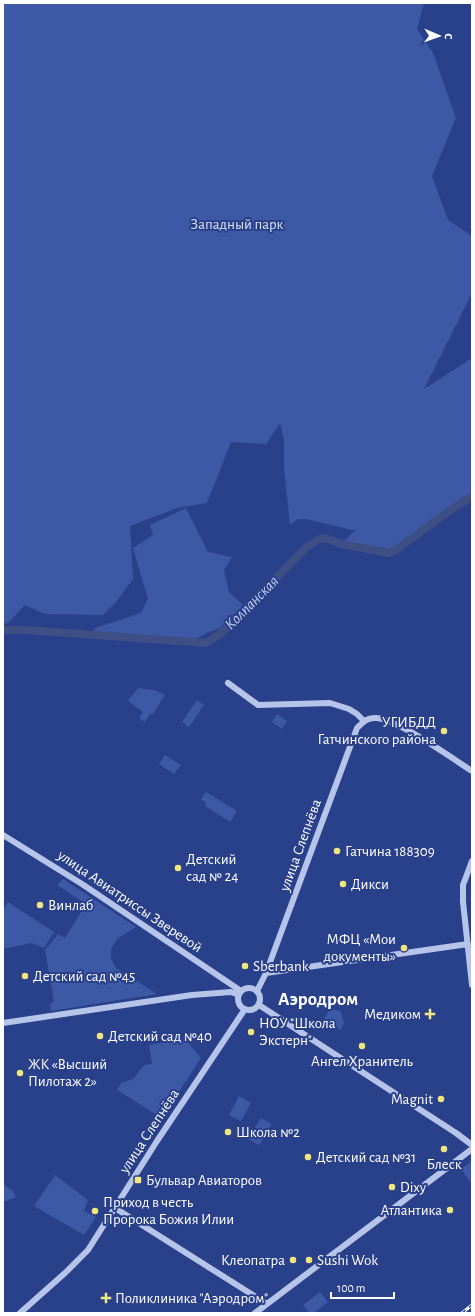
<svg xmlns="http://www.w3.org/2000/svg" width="475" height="1316" font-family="'Alegreya Sans',sans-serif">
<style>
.green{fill:#3d59a6}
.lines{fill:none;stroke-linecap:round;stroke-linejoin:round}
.river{stroke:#3e4f86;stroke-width:8}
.minor{stroke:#b7c4e9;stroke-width:6}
.rail-casing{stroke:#fff;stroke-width:3}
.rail{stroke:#29408a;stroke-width:1.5;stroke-dasharray:4.5;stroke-linecap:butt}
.poi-dot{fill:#f1e67d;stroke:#29408a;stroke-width:1.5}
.labels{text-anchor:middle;stroke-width:4;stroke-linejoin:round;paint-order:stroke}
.park-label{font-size:15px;fill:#dbe2f7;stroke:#29408a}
.poi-label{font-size:15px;fill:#fff;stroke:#29408a;text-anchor:start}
.street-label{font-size:15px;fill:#fff;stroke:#29408a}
.water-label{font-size:16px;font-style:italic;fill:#c2cff0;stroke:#29408a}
.district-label{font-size:19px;font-weight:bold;fill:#fff;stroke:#29408a}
</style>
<rect width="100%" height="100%" fill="#29408a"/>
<path class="green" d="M3,3H424L417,29L433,53L456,118L432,176L448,220L472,236V293L424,389L472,358V497L468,499L449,511L396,550L389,553L341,544L356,530H352L306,519H298L290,525L284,469V440L280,423L266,444L231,442L207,503L177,508L130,526L133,579L116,602L103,615L45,614L25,605L8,623L3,624Z
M186,508L208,552L232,557L224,570L229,592L243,605L220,628L207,633L196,639L94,633L95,628L141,613L148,599L133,548L153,535L150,525Z
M138,688L154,690L165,695L153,714H150L145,722L139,718L143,712L128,701Z
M197,700L204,705L189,727L182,722Z
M277,714L287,721L282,729L272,722Z
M165,755L181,765L174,774L159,764Z
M206,792L237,811L230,822L205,806L206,803L201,799Z
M63,879L136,927L118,938L111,949V959L116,968L157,994L51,1011L50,1004L54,1001L45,950L58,934L65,938L86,904L57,885Z
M8,902L54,932L44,948L32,943L3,949V911Z
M330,1009L341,1011L344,1023L341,1030L337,1027L331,1028L329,1022L324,1019Z
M185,1039L201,1058L162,1118L117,1090L121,1083L133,1079L144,1065L152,1064L149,1045Z
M239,1096L251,1103L241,1121L229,1115Z
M261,1118L272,1124L259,1145L248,1139Z
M472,1161V1184L461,1169Z
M55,1175L88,1200L84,1211L96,1217L84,1235L34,1206Z
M3,1184L12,1190L16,1197L3,1202Z
M320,1292L328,1302L314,1313H309L303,1305Z"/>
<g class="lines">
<path class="river" d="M3,630H25L206,643L214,638L221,633L307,547L319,539L325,538L341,544L389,553L396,550L449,511L468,499L472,497"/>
<path class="minor" d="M228,683L258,705L330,703L349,709L357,714L364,721
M3,835L82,884L241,991
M472,861L463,885V902L472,985
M266,973L468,944
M238 999a11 11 0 1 1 22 0a11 11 0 1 1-22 0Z
M257,991L266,973L357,728C363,722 367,718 375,718C395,717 453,759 472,771
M259,1005L456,1133L472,1145
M3,1023L192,995L231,992L239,995
M115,1208L267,1304
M20,1313L65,1273L88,1250L157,1141L245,1009
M255,1313L472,1149"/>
<defs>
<path id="rail" d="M462,1313L472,1305"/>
</defs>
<use href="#rail" class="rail-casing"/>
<use href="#rail" class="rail"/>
</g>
<g class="poi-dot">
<circle cx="444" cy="731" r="4"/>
<circle cx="337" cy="851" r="4"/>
<circle cx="178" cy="868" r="4"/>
<circle cx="343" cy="884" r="4"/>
<circle cx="40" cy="905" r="4"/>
<circle cx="404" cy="948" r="4"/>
<circle cx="245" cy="966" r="4"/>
<circle cx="25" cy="976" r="4"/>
<path d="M428 1008h4v4h4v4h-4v4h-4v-4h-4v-4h4z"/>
<circle cx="251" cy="1032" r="4"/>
<circle cx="100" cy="1036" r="4"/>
<circle cx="362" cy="1046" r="4"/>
<circle cx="20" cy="1073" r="4"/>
<circle cx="441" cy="1099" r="4"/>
<circle cx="228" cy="1132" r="4"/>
<circle cx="444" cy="1149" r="4"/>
<circle cx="308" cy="1157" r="4"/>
<rect x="134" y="1176" width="8" height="8" rx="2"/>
<circle cx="392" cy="1187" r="4"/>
<circle cx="450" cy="1210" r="4"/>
<circle cx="95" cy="1211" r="4"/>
<circle cx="293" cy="1260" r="4"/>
<circle cx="309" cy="1260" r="4"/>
<path d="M104 1292h4v4h4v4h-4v4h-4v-4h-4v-4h4z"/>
</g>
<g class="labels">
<g class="park-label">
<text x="237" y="229">Западный парк</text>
</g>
<g class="poi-label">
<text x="436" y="727" text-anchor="end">УГИБДД<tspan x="436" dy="17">Гатчинского района</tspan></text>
<text x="345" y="856">Гатчина 188309</text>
<text x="186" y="864">Детский<tspan x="186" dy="17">сад № 24</tspan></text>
<text x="351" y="889">Дикси</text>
<text x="48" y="910">Винлаб</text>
<text x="396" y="944" text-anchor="end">МФЦ «Мои<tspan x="396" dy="17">документы»</tspan></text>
<text x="253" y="971">Sberbank</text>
<text x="33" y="981">Детский сад №45</text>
<text x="421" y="1019" text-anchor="end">Медиком</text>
<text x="259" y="1028">НОУ "Школа<tspan x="259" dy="17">Экстерн"</tspan></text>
<text x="108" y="1041">Детский сад №40</text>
<text x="362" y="1066" text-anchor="middle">Ангел Хранитель</text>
<text x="28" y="1069">ЖК «Высший<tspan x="28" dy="17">Пилотаж 2»</tspan></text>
<text x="433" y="1104" text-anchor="end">Magnit</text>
<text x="236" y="1137">Школа №2</text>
<text x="316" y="1162">Детский сад №31</text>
<text x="444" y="1169" text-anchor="middle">Блеск</text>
<text x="146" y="1185">Бульвар Авиаторов</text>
<text x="400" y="1192">Dixy</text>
<text x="103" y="1207">Приход в честь<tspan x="103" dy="17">Пророка Божия Илии</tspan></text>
<text x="442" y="1215" text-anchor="end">Атлантика</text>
<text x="285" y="1265" text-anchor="end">Клеопатра</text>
<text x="317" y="1265">Sushi Wok</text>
<text x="115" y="1303">Поликлиника "Аэродром"</text>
</g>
<g class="street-label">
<text transform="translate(300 845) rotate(-70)" y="5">улица Слепнёва</text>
<text transform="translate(130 901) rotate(34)" y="5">улица Авиатриссы Зверевой</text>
<text transform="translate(149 1131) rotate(-57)" y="5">улица Слепнёва</text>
</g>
<g class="water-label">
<text transform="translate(251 602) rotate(-45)" y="6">Колпанская</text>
</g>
<g class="district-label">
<text x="318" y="1005">Аэродром</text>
</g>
</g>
<rect width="475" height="1316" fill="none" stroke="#ffffff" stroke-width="8"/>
<g transform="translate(439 36) rotate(92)" stroke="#29408a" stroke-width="3" paint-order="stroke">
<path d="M0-3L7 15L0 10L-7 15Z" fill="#ffffff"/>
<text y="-6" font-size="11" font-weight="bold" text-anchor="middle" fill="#ffffff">С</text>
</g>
<path d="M331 1292v6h63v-6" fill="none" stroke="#ffffff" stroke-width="2"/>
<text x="337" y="1292" font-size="12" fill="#ffffff" stroke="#29408a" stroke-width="3" paint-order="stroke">100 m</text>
</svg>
